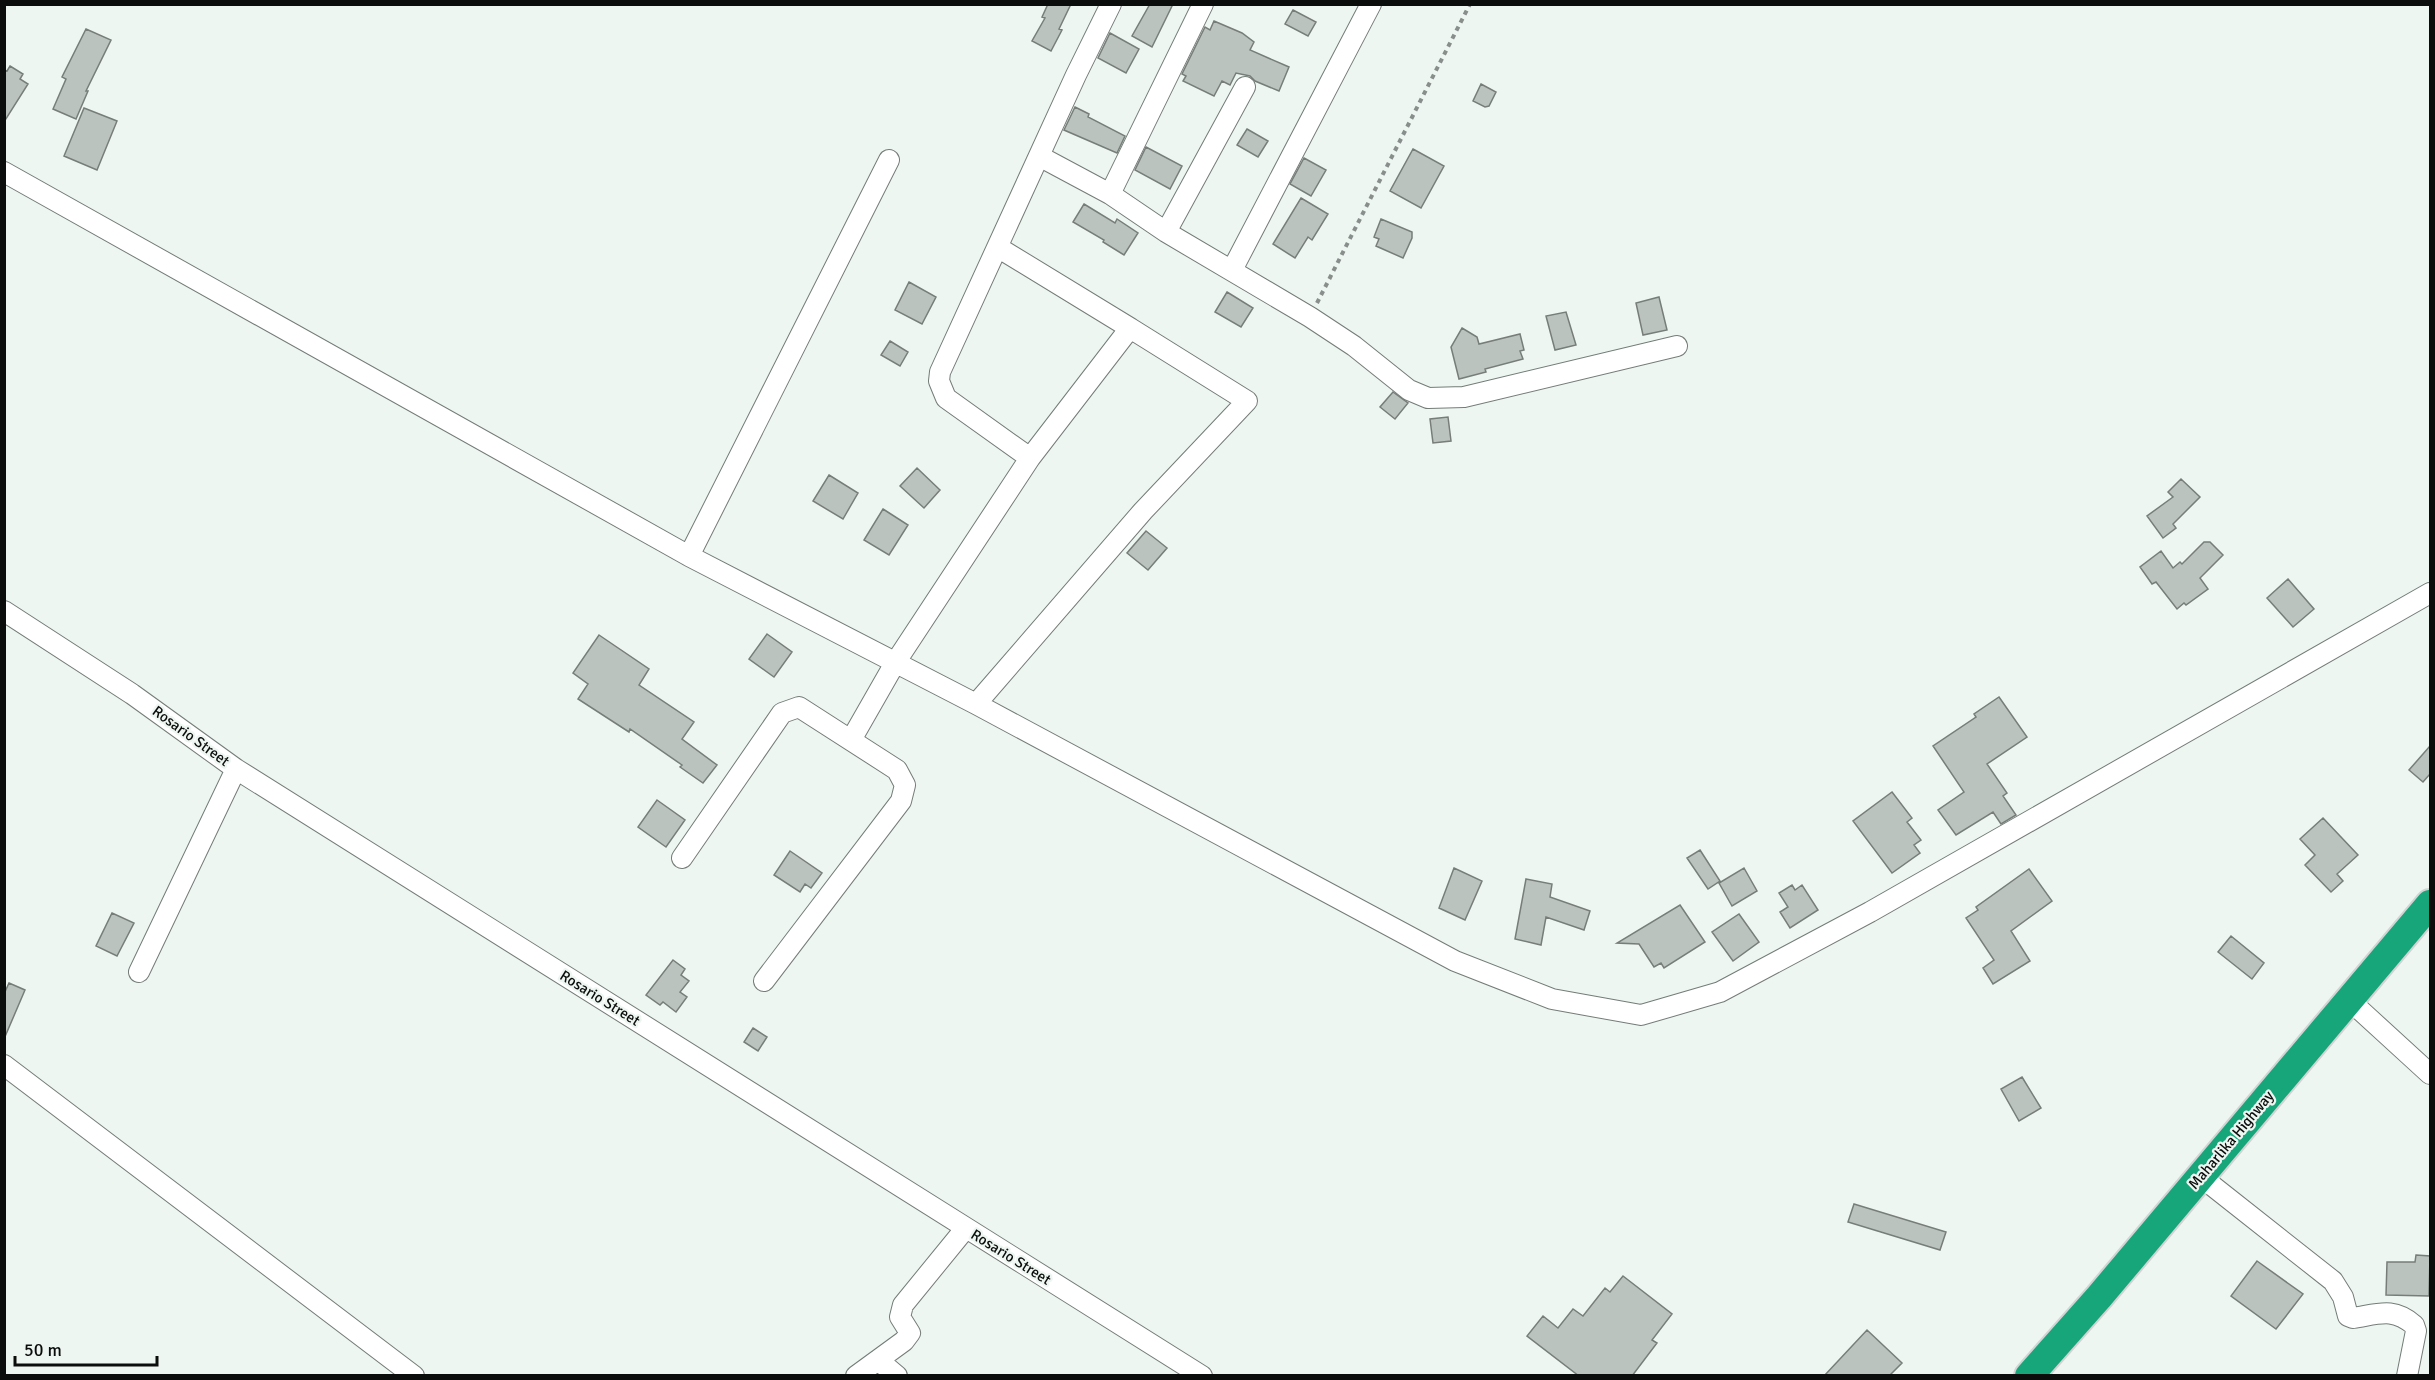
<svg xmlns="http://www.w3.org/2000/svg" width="2435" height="1380" font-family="Signika,sans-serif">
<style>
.building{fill:#bbc3bf;stroke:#777e7a;stroke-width:1.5}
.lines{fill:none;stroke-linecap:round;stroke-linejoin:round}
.minor-casing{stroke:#747c78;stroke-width:22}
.highway-casing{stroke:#d3d3d3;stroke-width:32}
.path{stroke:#888e8b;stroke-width:4;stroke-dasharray:4.5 4.5;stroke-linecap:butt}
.minor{stroke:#fff;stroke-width:20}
.highway{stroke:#16a67a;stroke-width:28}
.labels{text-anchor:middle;stroke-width:4.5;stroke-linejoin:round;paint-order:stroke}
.street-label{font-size:15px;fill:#0a0d0b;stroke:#eef6f2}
</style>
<rect width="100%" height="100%" fill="#eef6f2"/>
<path class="building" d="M1048,4H1071L1059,29L1062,30L1051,51L1032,41L1045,18L1042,17Z
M1150,4H1173L1152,47L1132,36Z
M1293,10L1316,22L1308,36L1285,24Z
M1214,21L1242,33L1254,42L1250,50L1289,67L1279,91L1255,81L1250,76L1236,73L1230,85L1222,81L1214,96L1183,81L1186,76L1182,74L1205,27L1210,30Z
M86,29L111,40L86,91H88L76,119L53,109L66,79L62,77Z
M1110,33L1139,49L1126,73L1098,58Z
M10,66L23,74L20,79L28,84L4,122V70L7,71Z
M1481,84L1496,92L1489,106L1485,107L1473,101Z
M1075,107L1089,114L1088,117L1125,136L1117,153L1064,130Z
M84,108L117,121L97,170L64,156Z
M1247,129L1268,141L1258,157L1237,145Z
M1146,147L1182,166L1170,189L1135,170Z
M1413,149L1444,166L1421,208L1390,191Z
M1304,158L1326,170L1311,196L1290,184Z
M1301,198L1328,214L1312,240L1308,237L1295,258L1273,244Z
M1084,204L1115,223L1117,219L1138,233L1124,255L1103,242L1104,240L1073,222Z
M1381,219L1412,232V238L1403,258L1376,246L1379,239L1374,237Z
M909,282L936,297L922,324L895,310Z
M1227,292L1253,308L1241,327L1215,312Z
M1659,297L1667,330L1643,335L1636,303Z
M1566,312L1576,345L1555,350L1546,316Z
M1462,328L1477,337L1479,344L1520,334L1524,350L1520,351L1523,359L1485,369L1486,372L1459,379L1451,347Z
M890,341L908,352L900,366L881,355Z
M1393,392L1408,403L1395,419L1380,407Z
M1448,417L1451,441L1433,443L1430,419Z
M917,468L940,490L924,508L900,486Z
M829,475L858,493L843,519L813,501Z
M2181,479L2200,497L2173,524L2176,528L2163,538L2147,516L2173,497L2168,492Z
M883,509L908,525L889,555L864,540Z
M1146,531L1167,548L1148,570L1127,553Z
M2204,542H2210L2223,555L2200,578L2208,589L2186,605L2184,603L2177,609L2156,582L2152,584L2140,567L2161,551L2173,568L2180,562L2182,564Z
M2288,579L2314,609L2293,627L2267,598Z
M767,634L792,652L774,677L749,659Z
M599,635L649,669L639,685L694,722L682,739L717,765L703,783L680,767L682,765L630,729L629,732L578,699L588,684L573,673Z
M1999,697L2027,737L1987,764L2007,793L2003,796L2016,815L2001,824L1993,812L1956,835L1938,810L1964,792L1933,746L1976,717L1974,714Z
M2430,746V774L2423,782L2409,770Z
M1892,792L1912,818L1907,822L1921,840L1914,845L1920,853L1892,873L1853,821Z
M657,800L685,820L666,847L638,827Z
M2323,818L2358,855L2337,874L2343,881L2331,892L2305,865L2315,855L2300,839Z
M1700,850L1720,881L1708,889L1687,858Z
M790,851L822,873L811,888L805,884L800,892L774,875Z
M1454,868L1482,881L1465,920L1439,908Z
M1744,868L1757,891L1732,906L1719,883Z
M2029,869L2052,901L2011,931L2030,961L1993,984L1983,968L1994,960L1966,918L1978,910L1976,907Z
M1526,879L1552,884L1550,897L1590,911L1584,930L1546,917L1541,945L1515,939Z
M1792,885L1795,890L1802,885L1818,910L1790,928L1780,912L1788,907L1779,893Z
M1680,905L1705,942L1664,968L1661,963L1654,967L1639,944L1617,943Z
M112,913L134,923L117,956L96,946Z
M1739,914L1759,942L1733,961L1712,932Z
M2231,936L2264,963L2252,979L2218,952Z
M673,960L685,969L681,975L689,981L680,992L687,997L676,1012L663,1002L660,1005L646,995Z
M9,983L25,990L4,1039V994Z
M753,1028L767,1037L758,1051L744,1042Z
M2022,1077L2041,1108L2019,1121L2001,1089Z
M1854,1204L1946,1232L1940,1250L1848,1222Z
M2416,1255L2430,1256L2429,1296L2386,1295L2387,1262H2415Z
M2257,1261L2303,1294L2276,1329L2231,1296Z
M1623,1276L1672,1314L1652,1340L1657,1343L1632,1376H1579L1527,1336L1543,1316L1558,1328L1573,1309L1583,1316L1605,1288L1610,1292Z
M1867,1330L1902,1363L1889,1376H1824Z"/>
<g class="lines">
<defs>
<path id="minor" d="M1039,156L1110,194L1166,232L1310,317L1354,346L1409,390L1428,398L1464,397L1677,346
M4,172L689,556L976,704L1455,961L1552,999L1641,1015L1720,992L1870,912L2430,593
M1110,194L1203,4
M1166,232L1245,87
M999,248L1130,328L1030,458
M1232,270L1371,4
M689,556L889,160
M4,611L132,694L236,769L1202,1376
M976,704L1143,511L1247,401L1130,328
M851,740L895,663L1030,458L946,398L939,381L940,372L1076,75L1111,4
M682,858L782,713L799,707L897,770L905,785L901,801L764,981
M139,972L236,769
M2348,999L2430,1074
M4,1065L414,1376
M2200,1176L2333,1281L2343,1297L2348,1316L2353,1318C2379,1314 2393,1307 2414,1325L2416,1331L2407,1376
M878,1360L897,1376
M856,1376L904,1341L910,1333L900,1317L903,1305L965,1229"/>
<path id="highway" d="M2029,1376L2099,1297L2430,904"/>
</defs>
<use href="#minor" class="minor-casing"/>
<use href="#highway" class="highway-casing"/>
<path class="path" d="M1317,303L1470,4"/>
<use href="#minor" class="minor"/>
<use href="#highway" class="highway"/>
</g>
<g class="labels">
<g class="street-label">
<text transform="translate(191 736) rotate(36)" y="5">Rosario Street</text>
<text transform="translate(600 998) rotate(32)" y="5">Rosario Street</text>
<text transform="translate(2231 1140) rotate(-50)" y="5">Maharlika Highway</text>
<text transform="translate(1011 1257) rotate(32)" y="5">Rosario Street</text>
</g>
</g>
<rect width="2435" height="1380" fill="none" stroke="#0a0d0b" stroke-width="12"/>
<path d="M15 1356v9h142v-9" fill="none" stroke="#0a0d0b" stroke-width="3"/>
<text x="24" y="1356" font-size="18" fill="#0a0d0b" stroke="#eef6f2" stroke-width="4.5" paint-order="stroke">50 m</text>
</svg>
